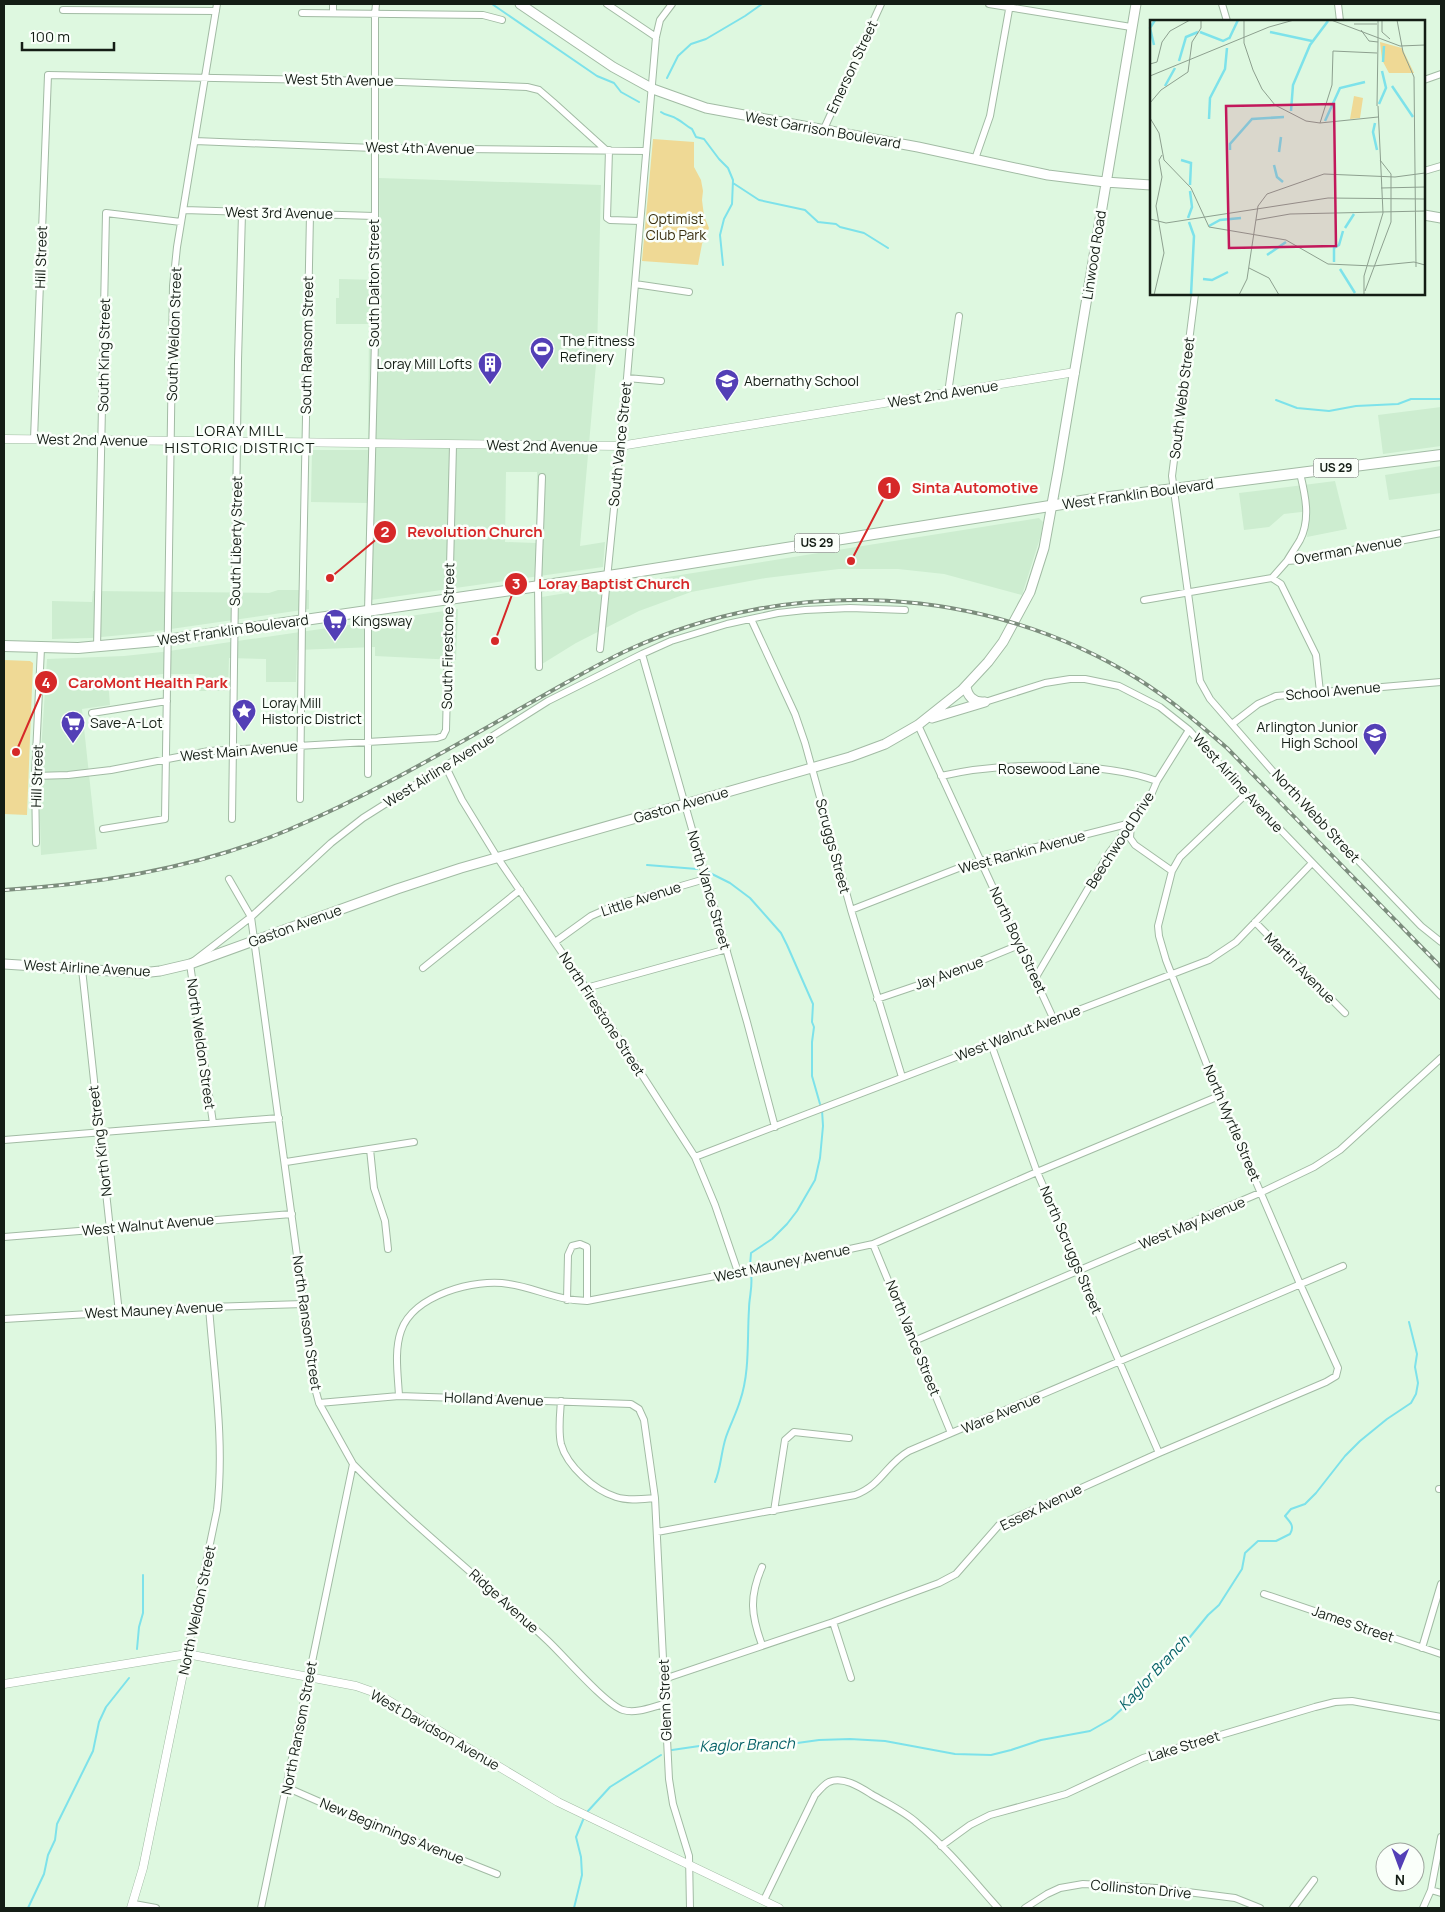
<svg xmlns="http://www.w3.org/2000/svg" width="1445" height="1912" font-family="Manrope,sans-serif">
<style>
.built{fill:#cdedd0;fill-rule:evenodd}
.green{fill:#efd995}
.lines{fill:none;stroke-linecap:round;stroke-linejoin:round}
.stream{stroke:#7de2ea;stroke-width:2}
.minor-casing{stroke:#a2bba4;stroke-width:8}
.tertiary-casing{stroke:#a2bba4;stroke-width:9}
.secondary-casing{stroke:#a2bba4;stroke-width:11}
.primary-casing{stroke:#a2bba4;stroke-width:12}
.minor{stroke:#fff;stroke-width:6}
.tertiary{stroke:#fff;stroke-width:8}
.secondary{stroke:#fff;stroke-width:9}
.primary{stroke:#fff;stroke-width:10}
.rail-casing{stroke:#7c8d7d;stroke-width:4}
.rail{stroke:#fafffa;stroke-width:2;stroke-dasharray:5.5;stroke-linecap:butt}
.labels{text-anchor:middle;stroke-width:5;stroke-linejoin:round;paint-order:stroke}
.shield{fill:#fafffa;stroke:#59615a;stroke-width:1}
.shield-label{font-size:12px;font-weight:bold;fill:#141d15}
.street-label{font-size:14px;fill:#141d15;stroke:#fafffa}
.park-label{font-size:14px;fill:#3b3111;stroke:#fafffa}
.poi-label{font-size:14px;fill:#141d15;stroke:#fafffa;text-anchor:start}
.neighbourhood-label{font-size:15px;letter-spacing:1px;fill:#141d15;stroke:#fafffa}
.water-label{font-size:15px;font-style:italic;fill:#056167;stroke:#fafffa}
.inset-river{fill:none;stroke:#7de2ea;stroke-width:2.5}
.inset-road{fill:none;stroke:#8da08f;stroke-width:1}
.view{fill:#c2185b;fill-opacity:0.15;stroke:#c2185b;stroke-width:2.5}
.inset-edge{fill:none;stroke:#141d15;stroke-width:2.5}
.leader{fill:none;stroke:#d62828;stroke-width:2}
.callout-dot{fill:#d62828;stroke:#fafffa;stroke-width:2}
.mark-label{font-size:15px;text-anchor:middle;font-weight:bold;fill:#fff}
.callout-label{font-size:15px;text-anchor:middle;font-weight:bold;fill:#d62828;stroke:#fafffa;stroke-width:5;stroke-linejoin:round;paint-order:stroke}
</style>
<rect width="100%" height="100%" fill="#def8e0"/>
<path class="built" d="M379,178L601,185L597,353L580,546L605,542L603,567L364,601L367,503L311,502L312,450H368L369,324H336V298H339V279L380,280ZM506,472H537L536,543L505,542Z
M1441,407V446L1383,454L1378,415Z
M1441,466V493L1389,500L1385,475Z
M1335,481L1347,529L1307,537L1310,511L1284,514L1269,527L1244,530L1239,493Z
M1039,518L1043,522L1041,535L1022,595L944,574L898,569H839L766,578L691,592L639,611L576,643L534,669L535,598Z
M278,590H309V609L143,633L91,638L52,639V601L92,602L93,591L269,593Z
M458,609L456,660L375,656V647L297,650L296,682H266V659L229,658L228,691H199V674H163L108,680L110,705L82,709L97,849L41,855L39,783L47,659L124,656L162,652Z"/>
<path class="green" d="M653,139L694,142V167L701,180L703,191L702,200L704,216L709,228L702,244L698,265L642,261Z
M4,660L30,661L33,663L27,815L4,814Z"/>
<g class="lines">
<path class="stream" d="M492,4L597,76L614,83L621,92L639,102
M667,78L678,56L691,44L706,39L745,16L762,4
M661,112C666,116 672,115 677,119C683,122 686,126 692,129L696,137L704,139L719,159L728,168L733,180L732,204L724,219L720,235L723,265
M733,183L759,200L805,210L818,222L836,224L840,227L864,233L888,248
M1276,400L1297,408L1329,411L1356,406L1398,404L1411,399H1441
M647,865L697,869
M708,872L730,883L750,898L781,933L787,945L813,1004L812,1022L814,1027L812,1042V1076L820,1104
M750,1266L751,1253L772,1239L787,1224L797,1211L815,1180L820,1158L823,1126L822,1110
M715,1482C721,1468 721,1452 726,1437C730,1425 736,1414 740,1401C750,1372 747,1339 749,1309C749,1297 753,1287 751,1274
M137,1649L139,1627L143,1613V1575
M672,1750L713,1744L783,1745L819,1740L850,1739L885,1741L955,1754L991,1755L1011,1750L1041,1740L1090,1731L1111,1719L1137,1695L1144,1682L1190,1637L1208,1615L1219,1605L1242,1569L1245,1553L1258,1541H1276L1290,1534C1295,1526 1290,1522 1285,1516L1291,1509L1305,1504L1316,1493L1345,1456L1360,1441L1387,1419L1411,1403L1416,1394L1418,1383L1415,1367L1417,1354L1409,1322
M588,1811L610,1787L661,1755
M28,1908L44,1874L48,1855L55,1840L57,1824L93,1751L99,1722L106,1707L129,1678
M574,1908L582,1875L581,1857L576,1837L583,1820"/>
<defs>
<path id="minor" d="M607,4L656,37
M989,4L1131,27
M1222,4L1227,21
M1338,4L1340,21
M63,10L216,11
M302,13L483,15L502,20
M333,13V4
M1424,80L1441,74
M823,131L881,4
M195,141L374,148L646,151
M609,150L607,218L610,220L640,221
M975,159L990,116L1010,4
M1424,171L1441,166
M184,210L374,216
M635,284L689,292
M1195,294L1172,476L1200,681L1210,699L1276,775L1421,926L1441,942
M627,378L661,381
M948,393L959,316
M34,439L48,75L375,81L527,87L539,90L553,102L606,150
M1287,561C1291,554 1296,547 1300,540C1311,519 1305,494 1300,473
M1272,578L1281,584L1316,655L1320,692
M1144,600L1272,578L1287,561L1300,560L1441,533
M751,619L795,714L805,743L851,910L902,1077
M97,648L106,213L181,222
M600,649L627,378L656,37L660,20L672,4
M642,654L747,1022L775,1127
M539,667L538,586L542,477
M985,702L1045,683L1070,679H1085L1119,686L1160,707L1189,730L1246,794L1441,996
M92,713L167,701
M1232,724L1258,704L1276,696L1441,682
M918,725L1054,1020
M445,765L462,800L497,857L586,988L695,1157L715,1205L738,1272
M368,774V611L375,340V14L376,4
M35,776L68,775L111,770L209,751L437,738L443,736L446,730L453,445
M941,776C999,762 1101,761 1157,781
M300,799L302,621L310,214
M232,819L238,361L242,213
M103,829L165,819L173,286L177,247L217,4
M36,843L35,776L41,648
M229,879L251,917L315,1388L319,1403L353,1464L261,1908
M851,910L969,864L1131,823L1130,838L1135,845L1172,871
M1255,922L1345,1013
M555,942L591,916L616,905L705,879
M423,968L520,890
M82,969L119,1313
M1036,977L1109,853L1142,810L1151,795L1157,781L1189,730
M586,988L727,949
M877,999L939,978L1019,945
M991,1044L1037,1172L1159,1453
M213,1123L190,964L251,917L331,843L363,818L548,701L642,654L671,641L727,624L778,613L805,610L850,608L905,610
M4,1140L279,1118
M370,1149L374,1188L385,1221L388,1249
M695,1157L1209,960L1236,942L1312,863
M286,1162L414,1142
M4,1237L292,1214
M873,1244L951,1433
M567,1300L568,1255L572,1246L580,1244L587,1247V1301
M4,1319L209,1307L304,1304
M914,1341L1262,1192L1314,1167L1340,1150L1441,1058
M399,1396C398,1375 394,1351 401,1331C413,1295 475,1278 509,1284C536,1288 559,1301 587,1301L808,1258L873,1244L1037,1172L1219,1096
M561,1401C560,1415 558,1430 561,1444C567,1466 594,1490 616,1497C628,1501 642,1499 655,1498
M319,1403L399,1396L631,1404L639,1409L644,1420L655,1498L669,1779L673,1804L689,1856L690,1908
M353,1464C414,1527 484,1581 548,1641C564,1656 606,1705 623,1710C636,1714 652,1707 664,1704
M1439,1489H1441
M774,1511L785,1440L794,1432L849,1438
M657,1532L855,1495C882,1485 886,1464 909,1451L1343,1266
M1264,1594L1441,1654
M833,1622L851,1678
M762,1645C751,1615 749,1597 762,1567
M1422,1648L1441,1584
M187,1654L217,1510C225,1443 214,1374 209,1307
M664,1679L833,1622L939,1583L956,1574L999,1525L1159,1453L1326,1382L1336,1376L1338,1368L1300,1284L1219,1096L1166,960L1159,936L1158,926L1172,871L1180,857L1246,794
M288,1788L361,1820L497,1874
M941,1846L970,1825L990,1815L1066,1794L1143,1758L1315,1707L1335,1702L1352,1701L1441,1717
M1431,1890L1441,1893
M764,1900L815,1795C819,1791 823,1785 829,1782C843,1776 860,1787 871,1794C886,1803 904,1811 917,1823C947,1848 972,1879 998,1908
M134,1904L156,1908
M1025,1908L1047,1894L1060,1888L1083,1884L1156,1888L1235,1898L1260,1908
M1293,1908L1314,1880
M1423,1908L1431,1890L1441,1837"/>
<path id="tertiary" d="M4,439L620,446L1075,372
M4,1684L187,1654L356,1686L376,1693L558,1802L779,1908
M131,1908L143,1868L187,1654"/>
<path id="secondary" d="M520,4L613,67L653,89L706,108L918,147L1048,175L1105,182L1151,185
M1424,215L1441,218
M966,686C967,696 974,703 984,702
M932,718L985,702
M4,964L141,973L160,971L190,964L397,889L461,868L850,757L885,744L918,725L962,690L988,662L1003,642L1030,592L1044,548L1058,471L1136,4"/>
<path id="primary" d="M4,646L78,648L167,640L622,574L1094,499L1441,455"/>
</defs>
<use href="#minor" class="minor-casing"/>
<use href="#tertiary" class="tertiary-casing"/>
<use href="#secondary" class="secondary-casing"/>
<use href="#primary" class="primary-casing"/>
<use href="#minor" class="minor"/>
<use href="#tertiary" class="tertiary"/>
<use href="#secondary" class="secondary"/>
<use href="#primary" class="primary"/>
<defs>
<path id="rail" d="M4,890C101,884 198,868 288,830C378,792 462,741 546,694C573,679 600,663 628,650C791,575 985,584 1138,679C1170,699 1198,723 1227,748L1441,967"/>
</defs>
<use href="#rail" class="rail-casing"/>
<use href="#rail" class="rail"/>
</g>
<defs>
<symbol id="stadium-pin" viewBox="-11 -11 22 30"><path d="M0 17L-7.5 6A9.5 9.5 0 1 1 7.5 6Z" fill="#533fb6" stroke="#fafffa"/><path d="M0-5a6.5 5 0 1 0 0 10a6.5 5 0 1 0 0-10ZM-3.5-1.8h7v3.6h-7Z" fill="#fff"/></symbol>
<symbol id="building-pin" viewBox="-11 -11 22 30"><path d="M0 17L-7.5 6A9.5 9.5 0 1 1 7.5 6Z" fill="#533fb6" stroke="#fafffa"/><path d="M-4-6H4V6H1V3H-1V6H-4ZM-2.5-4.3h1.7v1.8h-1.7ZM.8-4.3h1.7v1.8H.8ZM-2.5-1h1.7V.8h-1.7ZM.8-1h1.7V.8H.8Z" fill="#fff"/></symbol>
<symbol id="school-pin" viewBox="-11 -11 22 30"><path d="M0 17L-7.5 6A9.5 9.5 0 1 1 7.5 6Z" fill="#533fb6" stroke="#fafffa"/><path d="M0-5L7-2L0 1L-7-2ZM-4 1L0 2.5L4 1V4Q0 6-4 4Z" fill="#fff"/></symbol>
<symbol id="supermarket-pin" viewBox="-11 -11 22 30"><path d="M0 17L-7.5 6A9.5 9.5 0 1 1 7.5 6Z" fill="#533fb6" stroke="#fafffa"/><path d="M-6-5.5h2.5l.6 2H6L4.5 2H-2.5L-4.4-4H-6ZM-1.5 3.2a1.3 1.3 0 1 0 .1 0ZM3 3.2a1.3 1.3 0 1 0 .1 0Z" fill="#fff"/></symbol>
<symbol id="sight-pin" viewBox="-11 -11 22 30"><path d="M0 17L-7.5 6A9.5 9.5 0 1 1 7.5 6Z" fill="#533fb6" stroke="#fafffa"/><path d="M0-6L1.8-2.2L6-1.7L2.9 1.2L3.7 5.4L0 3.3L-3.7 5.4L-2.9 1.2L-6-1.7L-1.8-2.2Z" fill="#fff"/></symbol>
</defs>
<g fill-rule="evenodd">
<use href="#stadium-pin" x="528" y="335" width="28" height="38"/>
<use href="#building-pin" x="476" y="350" width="28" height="38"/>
<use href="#school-pin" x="713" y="367" width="28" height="38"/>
<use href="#supermarket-pin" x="321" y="607" width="28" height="38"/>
<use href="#sight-pin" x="230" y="697" width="28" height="38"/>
<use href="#supermarket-pin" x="59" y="709" width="28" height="38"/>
<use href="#school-pin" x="1361" y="721" width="28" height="38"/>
</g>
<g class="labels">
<g class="shield">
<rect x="1313.5" y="458.5" width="45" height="19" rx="4"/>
<rect x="794.5" y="533.5" width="45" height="19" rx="4"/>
</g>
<g class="shield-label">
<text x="1336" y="472">US 29</text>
<text x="817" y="547">US 29</text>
</g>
<g class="street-label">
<text transform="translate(852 67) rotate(-65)" y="5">Emerson Street</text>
<text transform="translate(339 80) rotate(1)" y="5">West 5th Avenue</text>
<text transform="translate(823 130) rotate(10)" y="5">West Garrison Boulevard</text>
<text transform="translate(420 148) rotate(1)" y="5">West 4th Avenue</text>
<text transform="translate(279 213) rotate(1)" y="5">West 3rd Avenue</text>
<text transform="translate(1094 255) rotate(-81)" y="5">Linwood Road</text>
<text transform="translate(41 257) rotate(-88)" y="5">Hill Street</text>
<text transform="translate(374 283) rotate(-90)" y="5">South Dalton Street</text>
<text transform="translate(174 334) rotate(-88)" y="5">South Weldon Street</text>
<text transform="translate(307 345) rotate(-89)" y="5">South Ransom Street</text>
<text transform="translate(104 355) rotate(-89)" y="5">South King Street</text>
<text transform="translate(943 394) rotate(-9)" y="5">West 2nd Avenue</text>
<text transform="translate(1182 398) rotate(-83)" y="5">South Webb Street</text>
<text transform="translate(92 440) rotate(1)" y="5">West 2nd Avenue</text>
<text transform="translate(620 444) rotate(-84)" y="5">South Vance Street</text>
<text transform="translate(542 446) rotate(1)" y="5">West 2nd Avenue</text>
<text transform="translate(1138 494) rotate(-8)" y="5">West Franklin Boulevard</text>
<text transform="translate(236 541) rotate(-89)" y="5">South Liberty Street</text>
<text transform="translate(1348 550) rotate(-10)" y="5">Overman Avenue</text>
<text transform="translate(233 630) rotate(-8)" y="5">West Franklin Boulevard</text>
<text transform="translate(448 636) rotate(-89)" y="5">South Firestone Street</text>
<text transform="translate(1333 691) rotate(-5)" y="5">School Avenue</text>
<text transform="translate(239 751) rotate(-5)" y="5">West Main Avenue</text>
<text x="1049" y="774">Rosewood Lane</text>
<text transform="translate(439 770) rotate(-32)" y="5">West Airline Avenue</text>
<text transform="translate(37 776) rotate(-88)" y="5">Hill Street</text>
<text transform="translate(1238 783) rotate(48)" y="5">West Airline Avenue</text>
<text transform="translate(681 805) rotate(-16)" y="5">Gaston Avenue</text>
<text transform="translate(1316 816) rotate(47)" y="5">North Webb Street</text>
<text transform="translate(1120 840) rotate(-57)" y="5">Beechwood Drive</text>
<text transform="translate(833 846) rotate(75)" y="5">Scruggs Street</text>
<text transform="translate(1022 852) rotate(-15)" y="5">West Rankin Avenue</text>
<text transform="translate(709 890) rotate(74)" y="5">North Vance Street</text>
<text transform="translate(641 899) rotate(-18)" y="5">Little Avenue</text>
<text transform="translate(295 926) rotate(-20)" y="5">Gaston Avenue</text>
<text transform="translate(1018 940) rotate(65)" y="5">North Boyd Street</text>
<text transform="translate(87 968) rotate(3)" y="5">West Airline Avenue</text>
<text transform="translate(1300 968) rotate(45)" y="5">Martin Avenue</text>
<text transform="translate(949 973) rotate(-20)" y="5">Jay Avenue</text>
<text transform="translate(602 1014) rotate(57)" y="5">North Firestone Street</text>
<text transform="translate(1018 1033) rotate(-21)" y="5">West Walnut Avenue</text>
<text transform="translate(201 1044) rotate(82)" y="5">North Weldon Street</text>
<text transform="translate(1232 1123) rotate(67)" y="5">North Myrtle Street</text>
<text transform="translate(100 1141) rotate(-97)" y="5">North King Street</text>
<text transform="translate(1192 1223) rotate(-23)" y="5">West May Avenue</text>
<text transform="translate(148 1225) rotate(-5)" y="5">West Walnut Avenue</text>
<text transform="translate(1071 1250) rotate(67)" y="5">North Scruggs Street</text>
<text transform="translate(782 1263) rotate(-12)" y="5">West Mauney Avenue</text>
<text transform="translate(154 1310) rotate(-3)" y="5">West Mauney Avenue</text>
<text transform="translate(307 1323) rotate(82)" y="5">North Ransom Street</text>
<text transform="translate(913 1338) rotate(68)" y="5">North Vance Street</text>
<text transform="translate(494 1399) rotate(2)" y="5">Holland Avenue</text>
<text transform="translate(1001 1413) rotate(-23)" y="5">Ware Avenue</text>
<text transform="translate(1041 1507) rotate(-26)" y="5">Essex Avenue</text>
<text transform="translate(504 1601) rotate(42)" y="5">Ridge Avenue</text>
<text transform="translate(197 1610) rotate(-78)" y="5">North Weldon Street</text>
<text transform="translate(1353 1624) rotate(19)" y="5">James Street</text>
<text transform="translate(665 1700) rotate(-92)" y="5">Glenn Street</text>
<text transform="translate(299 1728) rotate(-79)" y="5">North Ransom Street</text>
<text transform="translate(435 1730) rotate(30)" y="5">West Davidson Avenue</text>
<text transform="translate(1184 1746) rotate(-17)" y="5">Lake Street</text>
<text transform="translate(392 1831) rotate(22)" y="5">New Beginnings Avenue</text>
<text transform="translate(1141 1889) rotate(5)" y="5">Collinston Drive</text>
</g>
<g class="park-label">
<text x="676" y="224">Optimist<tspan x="676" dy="16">Club Park</tspan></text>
</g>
<g class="poi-label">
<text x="560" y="346">The Fitness<tspan x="560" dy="16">Refinery</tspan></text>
<text x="472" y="369" text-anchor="end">Loray Mill Lofts</text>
<text x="744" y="386">Abernathy School</text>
<text x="352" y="626">Kingsway</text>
<text x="262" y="708">Loray Mill<tspan x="262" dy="16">Historic District</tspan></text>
<text x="90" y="728">Save-A-Lot</text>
<text x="1358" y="732" text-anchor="end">Arlington Junior<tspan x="1358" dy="16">High School</tspan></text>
</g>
<g class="neighbourhood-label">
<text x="240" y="436">LORAY MILL<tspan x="240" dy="17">HISTORIC DISTRICT</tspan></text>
</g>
<g class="water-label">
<text transform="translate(1154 1673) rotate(-47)" y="5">Kaglor Branch</text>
<text transform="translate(747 1745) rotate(-2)" y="5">Kaglor Branch</text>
</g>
</g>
<g transform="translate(1150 20)">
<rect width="275" height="275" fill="#def8e0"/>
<path d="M230,22L252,28L264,53H239L232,40ZM204,76L213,78L210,98L200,99Z" fill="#efd995"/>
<path class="inset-river" d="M50,12L73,21L79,18M120,12L162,21M79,19L88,0M4,25L0,8L5,0M29,41L36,17L48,12M233,42L234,26M15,66L25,48M242,66L263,97M229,84L236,68L232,51M141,91L143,65L160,25L178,1M59,99L60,78L75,49L77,28M175,101L190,68L215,62M225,103L223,112L227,130M80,130V124L102,99L134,97M129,132L131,117M31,140L41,143L40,165M124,145L127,157L133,162M38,198L42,187L40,171M39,202L44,216L41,275M59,206L70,200L91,198M195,208L204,194M117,235L136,222M184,242V228L189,225L193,211M190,249L205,273M53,259L62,260L78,252"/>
<path class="inset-road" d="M94,0V23L103,50L112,69L125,85L156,101L170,103L228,97M181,0L250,26L275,25M232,0V12L240,19M247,0L253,32L264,57L266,247M204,4H227M211,10L219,21L228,22V0M0,44L7,42L12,22L20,11L40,0M0,56L119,7L144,0M0,83L11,70L38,52L42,22L51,8V0M227,86L228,22M0,98L9,113L14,140L41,168L59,207L136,220L178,244L223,246L264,242L275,245M170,103L182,65L183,31L227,33M231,168L275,167M0,199L16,203L178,178L275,179M106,200L140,194L275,191M99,248L119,258L129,275M215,271L241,202V154L230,140M4,275L14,233L6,186L12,157L9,140L12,135M89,275L97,259L108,186L117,174L174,154L245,157L275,153M214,275V256L233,193L228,86"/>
<path class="view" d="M184,84L186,226L79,228L76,86Z"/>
<rect width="275" height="275" class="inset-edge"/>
</g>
<path class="leader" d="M851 561L889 488M330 578L385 532M495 641L516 584M16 752L46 682"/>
<g class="callout-dot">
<circle cx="851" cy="561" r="5"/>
<circle cx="330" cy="578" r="5"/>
<circle cx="495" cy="641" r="5"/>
<circle cx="16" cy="752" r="5"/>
<circle cx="889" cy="488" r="12"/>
<circle cx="385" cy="532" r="12"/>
<circle cx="516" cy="584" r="12"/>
<circle cx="46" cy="682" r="12"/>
</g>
<g class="mark-label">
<text x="889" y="493">1</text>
<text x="385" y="537">2</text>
<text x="516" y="589">3</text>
<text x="46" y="688">4</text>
</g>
<g class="callout-label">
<text x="975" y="493">Sinta Automotive</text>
<text x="475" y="537">Revolution Church</text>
<text x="614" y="589">Loray Baptist Church</text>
<text x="148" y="688">CaroMont Health Park</text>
</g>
<rect width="1445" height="1912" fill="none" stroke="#141d15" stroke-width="10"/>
<g transform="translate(1400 1867) rotate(181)"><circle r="24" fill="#fafffa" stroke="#9ea59e"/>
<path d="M0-4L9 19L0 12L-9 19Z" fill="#533fb6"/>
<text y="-8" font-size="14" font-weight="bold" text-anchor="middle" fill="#141d15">N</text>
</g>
<path d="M22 42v8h92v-8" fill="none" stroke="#141d15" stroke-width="2.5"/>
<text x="30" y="42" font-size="15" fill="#141d15" stroke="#fafffa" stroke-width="4" paint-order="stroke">100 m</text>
</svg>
